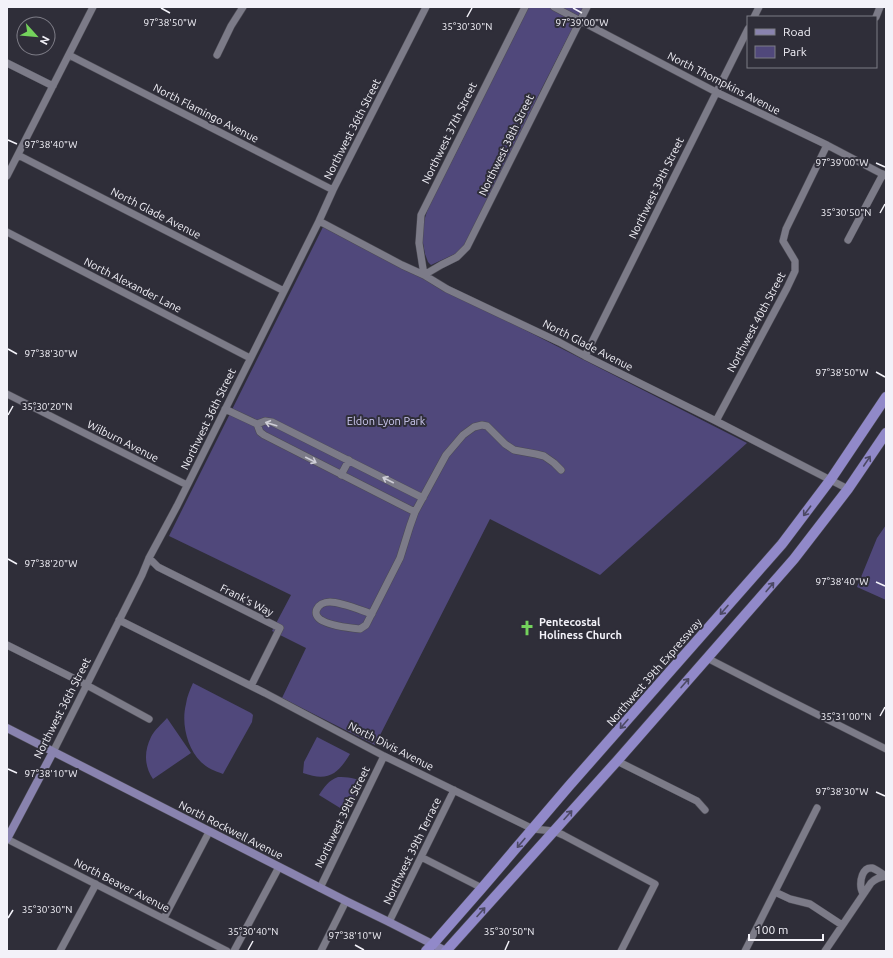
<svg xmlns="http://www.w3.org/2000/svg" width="893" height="958" font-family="Ubuntu,sans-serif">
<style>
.green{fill:#50487b}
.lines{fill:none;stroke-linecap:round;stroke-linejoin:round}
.minor-casing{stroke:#4c4b54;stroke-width:8}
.major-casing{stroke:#4c4b54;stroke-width:9}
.highway-casing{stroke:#4c4b54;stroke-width:11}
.minor{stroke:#7c7b88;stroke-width:7}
.major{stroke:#8983af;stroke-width:8}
.highway{stroke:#9189c9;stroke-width:10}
.oneway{stroke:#cfced7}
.oneway2{stroke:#4c4964}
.ticks{fill:none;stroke:#f3f2f9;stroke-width:1.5}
.labels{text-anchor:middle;stroke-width:4;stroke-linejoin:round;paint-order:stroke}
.street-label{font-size:11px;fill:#f3f2f9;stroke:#2f2e39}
.park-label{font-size:11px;fill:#d1cdf4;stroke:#2f2e39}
.poi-label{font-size:11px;font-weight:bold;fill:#f3f2f9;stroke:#2f2e39;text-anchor:start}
.ticks-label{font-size:10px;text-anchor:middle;fill:#f3f2f9;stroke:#2f2e39;stroke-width:4;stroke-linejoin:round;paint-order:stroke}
</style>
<rect width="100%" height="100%" fill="#2f2e39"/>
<path class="green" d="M527,7H584L565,43L542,88L470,238L457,253L431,265L428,262L425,254L422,238L424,221L429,205L460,145Z
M323,227L747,443L600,575L490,519L375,745L282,698L306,648L272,631L291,595L169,536Z
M886,525V600L857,587L877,538Z
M193,683L251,713L253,715L252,722L223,774C215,771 207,768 201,762C187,748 181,723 186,704C187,696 190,690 193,683Z
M167,718L191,753L153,779C144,766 144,751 151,737C154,730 162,724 167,718Z
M317,737L350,754C338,774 328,782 303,773L304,762Z
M338,777C348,777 355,778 364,782L348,810L345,811L319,795C325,786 328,781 338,777Z"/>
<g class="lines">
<defs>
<path id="minor" d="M525,7L421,215L419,243L424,275L441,265L457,257L467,247L587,7
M554,7L716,92L827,145L886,176
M754,17L759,7
M876,17L880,7
M69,55L333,190
M217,55L231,26L243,7
M7,63L53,86
M18,155L284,291
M7,176L93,7
M319,221L402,265L424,275L447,289L559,342L585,356L716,421L848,489
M7,232L250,358
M848,240L883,174
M585,356L748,29
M7,394L187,485
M225,409L257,424L260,432L264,435L415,512
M716,421L787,288L795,271V261L783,241L786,229L827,145
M257,424L265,421L272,422L423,498
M341,475L349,460
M149,558L158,567L280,628L251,686
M372,614C360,610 341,602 330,602C317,602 310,615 323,621C332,626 350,628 360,629L366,625L400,558L410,526L415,512L446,455L463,435L474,427L482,425L487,426L505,444L514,450L536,454L544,456L554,463L561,470
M119,620L265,693L384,756L533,829L554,831L563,835L655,884L621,951
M7,645L81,682L149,719
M707,658L773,692L886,749
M53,752L142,575L149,558L177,506L319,221L333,190L426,7
M617,761L697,801L705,810
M7,839L227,951
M421,857L482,888
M320,888L384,756
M775,892L790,899L810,904L842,925
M863,894C863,893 861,890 861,888C860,881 862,867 872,868C876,869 882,874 886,876
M164,918L209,832
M389,922L454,790
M60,951L96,884
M234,951L279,867
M321,951L346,901
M745,951L817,808
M825,951L871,883C876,878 880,877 886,876"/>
<path id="major" d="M7,728L346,901L389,922L446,951
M7,839L53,752"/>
<path id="highway" d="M426,951L433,944L482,888L569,786L782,544L831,479L886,397
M446,951L617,761L794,559L848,489L886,433"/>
</defs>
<use href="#minor" class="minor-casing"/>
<use href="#major" class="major-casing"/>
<use href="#highway" class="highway-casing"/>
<use href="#minor" class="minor"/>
<use href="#major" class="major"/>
<use href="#highway" class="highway"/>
</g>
<defs><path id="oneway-shaft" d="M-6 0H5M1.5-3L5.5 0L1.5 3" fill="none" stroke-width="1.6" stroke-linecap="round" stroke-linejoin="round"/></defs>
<g class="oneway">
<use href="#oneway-shaft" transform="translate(271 424) rotate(-163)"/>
<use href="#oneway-shaft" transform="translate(311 460) rotate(27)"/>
<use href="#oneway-shaft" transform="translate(388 480) rotate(-153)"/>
</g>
<g class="oneway2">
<use href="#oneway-shaft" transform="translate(867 461) rotate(-56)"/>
<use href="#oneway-shaft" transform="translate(807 511) rotate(127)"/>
<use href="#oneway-shaft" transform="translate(770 587) rotate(-50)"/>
<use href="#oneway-shaft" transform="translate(724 610) rotate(131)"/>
<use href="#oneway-shaft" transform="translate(685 683) rotate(-49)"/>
<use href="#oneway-shaft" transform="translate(624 724) rotate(131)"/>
<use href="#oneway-shaft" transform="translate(568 815) rotate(-48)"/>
<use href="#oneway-shaft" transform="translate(521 843) rotate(130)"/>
<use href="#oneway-shaft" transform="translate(481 912) rotate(-48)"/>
</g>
<path class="ticks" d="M161,8L170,13M573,8L582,13M467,17L472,8M8,140L17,144M876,163L885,167M880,213L885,204M8,349L17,354M876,372L885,377M8,415L13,406M8,559L17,564M876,582L885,586M880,716L885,707M8,769L17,773M876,792L885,796M8,918L13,910M355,945L364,950M248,950L253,941M505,950L509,941"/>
<defs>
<symbol id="church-bare" viewBox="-9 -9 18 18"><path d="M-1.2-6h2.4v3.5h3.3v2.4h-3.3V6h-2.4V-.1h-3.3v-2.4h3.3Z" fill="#74d25c" stroke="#2f2e39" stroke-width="2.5" paint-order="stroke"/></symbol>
</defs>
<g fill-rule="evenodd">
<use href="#church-bare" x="516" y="617" width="22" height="22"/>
</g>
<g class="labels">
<g class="street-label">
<text transform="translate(724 83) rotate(27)" y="4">North Thompkins Avenue</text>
<text transform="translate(206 113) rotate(27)" y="4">North Flamingo Avenue</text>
<text transform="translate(352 129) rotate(-63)" y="4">Northwest 36th Street</text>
<text transform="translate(449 133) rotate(-64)" y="4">Northwest 37th Street</text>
<text transform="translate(506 145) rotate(-64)" y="4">Northwest 38th Street</text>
<text transform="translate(656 188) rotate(-64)" y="4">Northwest 39th Street</text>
<text transform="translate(156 213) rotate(27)" y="4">North Glade Avenue</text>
<text transform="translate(133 285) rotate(27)" y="4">North Alexander Lane</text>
<text transform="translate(756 322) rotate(-62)" y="4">Northwest 40th Street</text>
<text transform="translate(588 345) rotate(27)" y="4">North Glade Avenue</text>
<text transform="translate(208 419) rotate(-64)" y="4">Northwest 36th Street</text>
<text transform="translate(123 441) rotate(27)" y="4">Wilburn Avenue</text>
<text transform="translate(247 600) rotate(27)" y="4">Frank's Way</text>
<text transform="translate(654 672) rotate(-49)" y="4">Northwest 39th Expressway</text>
<text transform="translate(62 708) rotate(-63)" y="4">Northwest 36th Street</text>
<text transform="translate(391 746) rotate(27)" y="4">North Divis Avenue</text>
<text transform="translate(342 817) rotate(-64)" y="4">Northwest 39th Street</text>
<text transform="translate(231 830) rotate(27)" y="4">North Rockwell Avenue</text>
<text transform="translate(412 851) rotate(-64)" y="4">Northwest 39th Terrace</text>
<text transform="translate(122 885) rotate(27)" y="4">North Beaver Avenue</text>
</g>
<g class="park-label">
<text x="386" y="425">Eldon Lyon Park</text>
</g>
<g class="poi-label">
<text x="539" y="626">Pentecostal<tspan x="539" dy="13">Holiness Church</tspan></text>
</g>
</g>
<g class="ticks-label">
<text x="170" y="26">97°38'50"W</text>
<text x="582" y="26">97°39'00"W</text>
<text x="467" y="30">35°30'30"N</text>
<text x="51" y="148">97°38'40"W</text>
<text x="842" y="166">97°39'00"W</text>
<text x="846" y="216">35°30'50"N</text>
<text x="51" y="357">97°38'30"W</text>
<text x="842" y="376">97°38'50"W</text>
<text x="47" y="410">35°30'20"N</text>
<text x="51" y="567">97°38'20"W</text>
<text x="842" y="585">97°38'40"W</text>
<text x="846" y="720">35°31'00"N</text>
<text x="51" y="777">97°38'10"W</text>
<text x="842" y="795">97°38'30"W</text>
<text x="47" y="913">35°30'30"N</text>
<text x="253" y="935">35°30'40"N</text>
<text x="509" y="935">35°30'50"N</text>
<text x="355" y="939">97°38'10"W</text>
</g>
<rect width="893" height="958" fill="none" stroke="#f3f2f9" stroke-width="16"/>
<rect x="747" y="16" width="130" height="52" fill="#2f2e39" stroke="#7d7c86"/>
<rect x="755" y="29" width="20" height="6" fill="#8983af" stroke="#7d7c86"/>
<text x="783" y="36" font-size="12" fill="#f3f2f9">Road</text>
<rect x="755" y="46" width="20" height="12" fill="#50487b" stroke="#7d7c86"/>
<text x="783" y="56" font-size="12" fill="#f3f2f9">Park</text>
<g transform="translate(36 36) rotate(117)"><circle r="19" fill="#2f2e39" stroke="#7d7c86"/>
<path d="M0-3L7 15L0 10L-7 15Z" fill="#74d25c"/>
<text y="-6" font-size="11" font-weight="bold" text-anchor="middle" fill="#f3f2f9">N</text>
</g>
<path d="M749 934v6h74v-6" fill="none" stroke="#f3f2f9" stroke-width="2"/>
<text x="755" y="934" font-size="12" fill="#f3f2f9" stroke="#2f2e39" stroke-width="3" paint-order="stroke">100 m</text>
</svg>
